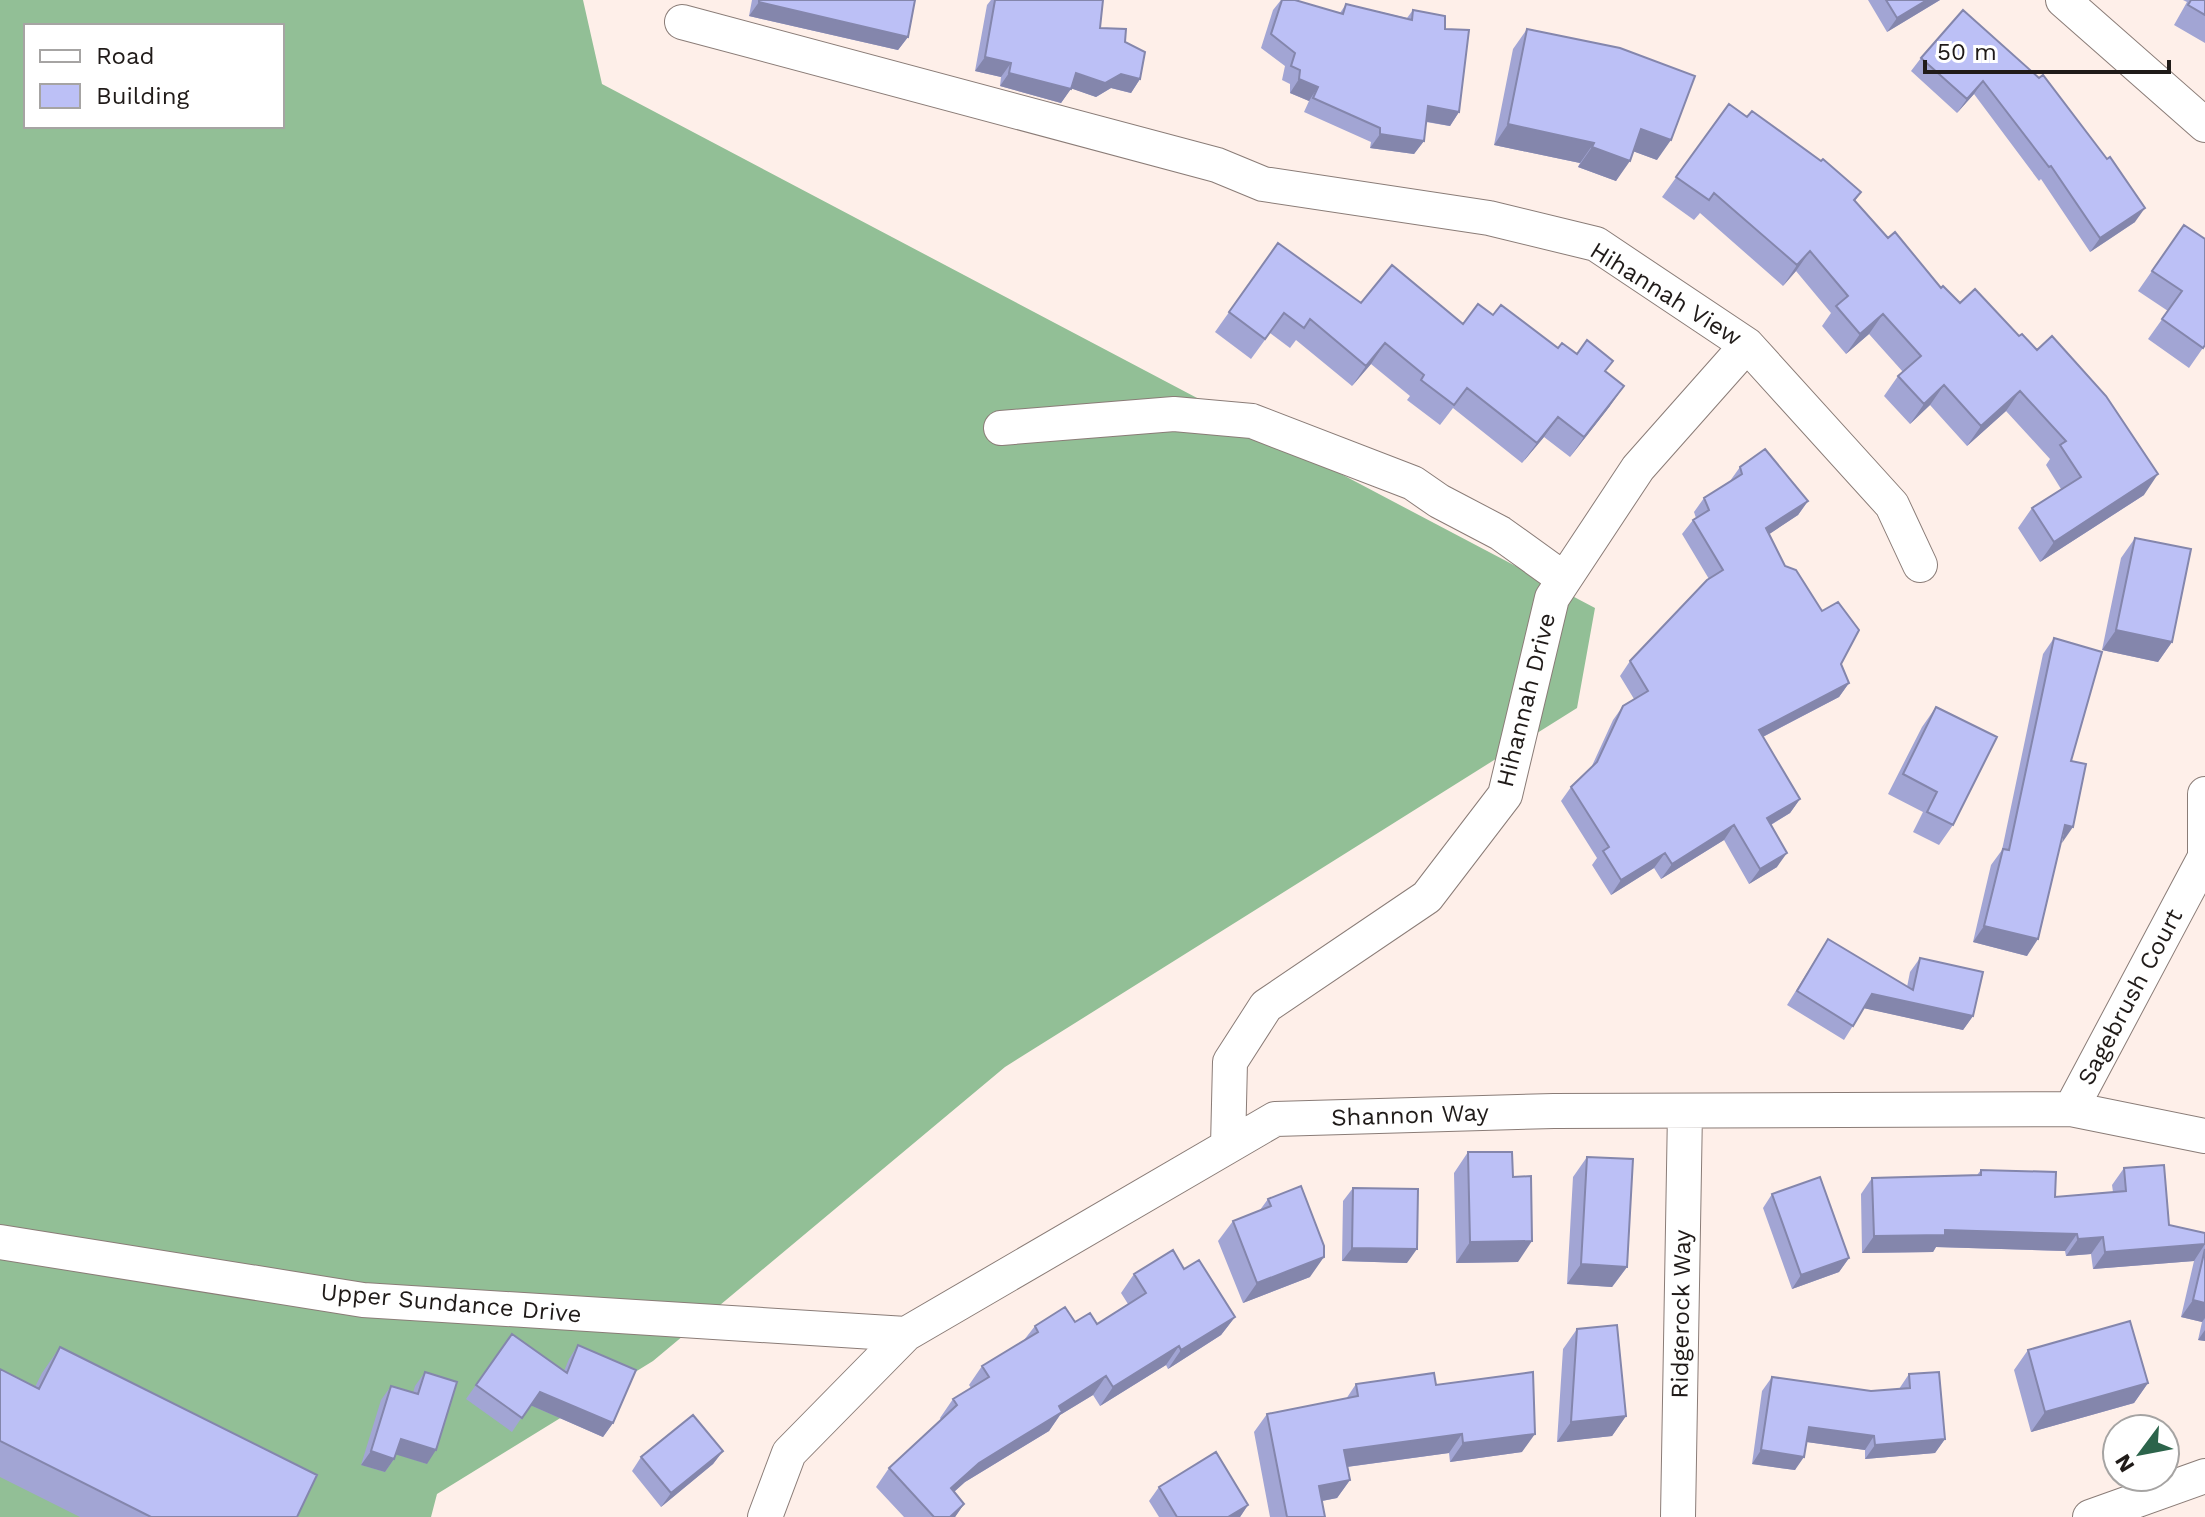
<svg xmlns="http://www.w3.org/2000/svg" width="2205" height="1517" font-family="'Work Sans',sans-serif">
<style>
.forest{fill:#92bf96;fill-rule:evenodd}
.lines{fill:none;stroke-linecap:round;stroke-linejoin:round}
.minor-casing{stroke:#8a7c77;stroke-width:36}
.minor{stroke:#fff;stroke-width:34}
.wall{fill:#a2a5d4}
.shaded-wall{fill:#8486ac}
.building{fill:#bcc0f6;stroke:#8486ac;stroke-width:2}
.labels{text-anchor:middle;stroke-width:6;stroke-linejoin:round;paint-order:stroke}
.street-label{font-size:24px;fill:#201b19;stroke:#fff}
</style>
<rect width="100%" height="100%" fill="#feefe9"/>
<path class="forest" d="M0,0H583L602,84L1595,608L1577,708L1005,1067L653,1361L437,1494L431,1517H0ZM26,26H282V126H26Z"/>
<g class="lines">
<defs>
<path id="minor" d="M2063,0L2205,125
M682,22L1217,165L1263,184L1489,218L1596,244L1747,345L1892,505L1920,565
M1001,428L1174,414L1252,421L1413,483L1439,501L1500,533L1564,579
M2071,1109L2205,857V794
M1228,1146L1230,1062L1266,1006L1427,897L1505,795L1552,598L1638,468L1747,345
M0,1242L363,1300L906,1334
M765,1517L789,1453L906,1334L1275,1119L1554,1111L2071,1109L2205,1136
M1678,1517L1685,1111
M2090,1517L2205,1476"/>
</defs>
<use href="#minor" class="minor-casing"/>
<use href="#minor" class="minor"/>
</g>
<path class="wall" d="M752,0H915L908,37L898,50L749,16Z
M991,0H1103L1100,28L1125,42L1140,79L1131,93L1111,88L1096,97L1071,88L1061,103L1000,86L1001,77L975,71L987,5Z
M1281,0H1295L1340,13L1346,4L1407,18L1413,10L1445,29L1459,112L1450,126L1426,122L1424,141L1414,154L1370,148L1371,142L1304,112L1309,101L1290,93V84L1282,80L1285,66L1261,48L1273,10Z
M1868,0H1940L1887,32Z
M2183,0H2205V43L2174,25L2187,2Z
M1963,10L2135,222L2090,252L2041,179L2039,181L1974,94L1957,113L1911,71L1921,58Z
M1527,29L1657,160L1633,151L1616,181L1578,167L1580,163L1494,145L1513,49Z
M1729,104L1861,192L1855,201L1888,238L1941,288L2144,495L2040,562L2018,528L2032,508L2061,489L2046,465L2050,459L2006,411L1967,446L1930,405L1910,424L1884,396L1898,376L1903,372L1869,334L1846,354L1822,326L1831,313L1796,271L1783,286L1700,213L1694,220L1662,197Z
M2184,225L2205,345L2189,368L2148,339L2168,311L2138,291Z
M1278,243L1361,303L1463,324L1493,315L1558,348L1577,354L1606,371L1610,406L1570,457L1544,437L1522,463L1453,408L1440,425L1407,400L1410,396L1371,364L1352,386L1296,340L1290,348L1270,333L1251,359L1215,332Z
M1740,467L1808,501L1798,515L1769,534L1785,566L1841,664L1849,683L1839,697L1763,737L1800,799L1790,813L1771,825L1777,867L1749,884L1724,840L1661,879L1654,868L1611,895L1592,865L1597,858L1561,801L1571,787L1591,768L1613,720L1623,706L1634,699L1620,676L1630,661L1709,579L1682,534L1693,520L1696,518L1694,512L1704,498L1730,481Z
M2135,538L2172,642L2158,662L2102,650L2121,558Z
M2054,638L2071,761L2027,956L1973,942L1991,865L2002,850L2043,654Z
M1936,707L1953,825L1939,845L1913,832L1923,812L1888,794L1922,727Z
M1828,939L1907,987L1910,972L1920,958L1973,1016L1963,1030L1864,1008L1844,1040L1787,1005Z
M1468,1152L1518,1262L1456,1263L1454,1173Z
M1587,1157L1627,1267L1612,1287L1567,1284L1573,1177Z
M2124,1168L2169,1225L2205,1233V1341L2198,1340L2202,1322L2181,1317L2194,1261L2093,1269L2091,1254L2066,1256L2065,1251L1936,1247L1933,1252L1862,1253L1861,1194L1872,1178L1977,1175L1981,1170L2055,1197L2113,1192L2112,1185Z
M1353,1188L1407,1263L1342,1261L1343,1201Z
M1772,1194L1849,1258L1839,1272L1792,1289L1763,1208Z
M1268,1199L1310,1277L1243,1303L1218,1241L1233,1221L1260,1210Z
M1184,1269L1235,1317L1221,1335L1168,1369L1166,1365L1100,1406L1093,1395L1060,1415L1049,1431L965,1482L954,1492L964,1504L955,1517H904L876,1487L889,1468L941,1420L940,1418L953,1399L971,1388L969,1385L982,1366L1024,1340L1035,1326L1075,1322L1097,1324L1128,1304L1121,1293L1134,1274Z
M1577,1329L1626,1416L1612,1436L1557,1442L1563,1349Z
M512,1334L564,1371L569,1359L578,1345L613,1423L603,1437L530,1405L512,1432L466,1399Z
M60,1347L297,1517H80L0,1477V1369L35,1387L42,1373Z
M2028,1350L2148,1383L2134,1403L2031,1432L2014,1370Z
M425,1372L427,1464L396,1454L394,1459L385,1472L361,1465L381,1400L391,1386L413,1393L415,1386Z
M1909,1374L1945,1439L1935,1453L1865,1459V1450L1807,1442L1795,1470L1752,1464L1762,1391L1772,1377L1871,1391L1899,1389Z
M1356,1384L1436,1385L1522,1452L1450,1462L1449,1453L1347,1467L1350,1480L1337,1498L1322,1501L1325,1517H1270L1254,1432L1267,1414L1346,1399Z
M723,1451L713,1464L661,1507L632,1471L641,1457Z
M1159,1487L1248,1505L1240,1517H1159L1149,1501Z"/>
<path class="shaded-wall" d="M1927,0H1940L1887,32L1897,18Z
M759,2L908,37L898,50L749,16Z
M985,57L1011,63L1001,77L975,71Z
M1009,73L1071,89L1061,103L1000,86Z
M1076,73L1121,74L1140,79L1131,93L1111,88L1096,97L1067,87Z
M1299,79L1318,87L1309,101L1290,93Z
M1983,81L1974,94L1957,113L1967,99Z
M1428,106L1459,112L1450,126L1418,120Z
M1508,124L1594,143L1580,163L1494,145Z
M1641,129L1671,140L1657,160L1627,149Z
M1380,134L1424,141L1414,154L1370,148Z
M1592,147L1630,161L1616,181L1578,167Z
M2145,208L2135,222L2090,252L2100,238Z
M1810,251L1796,271L1783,286L1797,265Z
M1883,314L1869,334L1846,354L1860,334Z
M1385,343L1371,364L1352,386L1366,366Z
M1944,385L1930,405L1910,424L1924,404Z
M1624,386L1610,406L1570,457L1584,437Z
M2020,391L2006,411L1967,446L1981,426Z
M1558,417L1544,437L1522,463L1537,443Z
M2158,474L2144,495L2040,562L2054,542Z
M1808,501L1798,515L1756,543L1766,528Z
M2116,630L2172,642L2158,662L2102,650Z
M1849,683L1839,697L1749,744L1759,730Z
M1800,799L1790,813L1757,833L1767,818Z
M1734,825L1724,840L1661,879L1672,864Z
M2065,825L2073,827L2062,843Z
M1665,853L1654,868L1611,895L1621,880Z
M1787,853L1777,867L1749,884L1760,869Z
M1984,926L2038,939L2027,956L1973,942Z
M1872,994L1973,1016L1963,1030L1863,1008Z
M1945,1230L2077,1234L2065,1251L1936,1247L1933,1252L1862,1253L1874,1236Z
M2103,1237L2091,1254L2066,1256L2078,1239Z
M1532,1241L1518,1262L1456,1263L1470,1242Z
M2205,1244L2194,1261L2093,1269L2105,1252Z
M1352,1248L1417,1249L1407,1263L1342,1261Z
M1324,1257L1310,1277L1243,1303L1257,1283Z
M1849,1258L1839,1272L1792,1289L1801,1275Z
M1581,1264L1627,1267L1612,1287L1567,1284Z
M2193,1300L2205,1303V1318L2202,1322L2181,1317Z
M1235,1317L1221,1335L1168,1369L1181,1350Z
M2205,1330V1341L2198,1340Z
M1179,1346L1166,1365L1100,1406L1113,1387Z
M1106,1376L1093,1395L1060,1415L1049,1431L965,1482L937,1507L951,1488L979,1463L1059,1406Z
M2148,1383L2134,1403L2031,1432L2045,1412Z
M540,1392L613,1423L603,1437L530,1405Z
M1626,1416L1612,1436L1557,1442L1571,1422Z
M1809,1427L1874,1436L1865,1450L1799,1441Z
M1462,1434L1449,1453L1331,1469L1344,1450Z
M1535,1434L1522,1452L1450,1462L1463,1443Z
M401,1439L436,1450L427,1464L391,1453Z
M1945,1439L1935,1453L1865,1459L1875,1445Z
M1761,1450L1804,1457L1795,1470L1752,1464Z
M371,1451L394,1459L385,1472L361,1465Z
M723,1451L713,1464L661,1507L671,1493Z
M1350,1480L1337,1498L1306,1504L1319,1486Z
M964,1504L955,1517H950Z
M1248,1505L1240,1517H1228Z"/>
<path class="building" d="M759,0H915L908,37L759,2Z
M995,0H1103L1100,28L1126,29L1125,42L1145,52L1140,79L1121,74L1105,83L1076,73L1071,89L1009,73L1011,63L985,57Z
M1282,0H1295L1343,14L1346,4L1412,20L1413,10L1445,16V29L1469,30L1459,112L1428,106L1424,141L1380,134V128L1313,98L1318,87L1299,79L1300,70L1291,66L1295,53L1271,34Z
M1886,0H1927L1897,18Z
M2191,0H2205V15L2188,5Z
M1963,10L2039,78L2043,75L2107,159L2110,157L2145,208L2100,238L2051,166L2049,167L1983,81L1967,99L1921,58Z
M1527,29L1620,48L1695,76L1671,140L1641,129L1630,161L1592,147L1594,143L1508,124Z
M1729,104L1747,117L1752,111L1821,161L1823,159L1861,192L1854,200L1888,238L1895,232L1941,288L1943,286L1960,303L1975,289L2019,336L2022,334L2037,350L2052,336L2106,396L2158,474L2054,542L2032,508L2081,477L2060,445L2066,441L2020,391L1981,426L1944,385L1924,404L1898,376L1921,356L1883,314L1860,334L1836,306L1848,296L1810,251L1797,265L1714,193L1709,200L1676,177Z
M2184,225L2205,239V345L2203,348L2162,319L2182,291L2152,271Z
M1278,243L1361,303L1392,265L1463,324L1478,304L1493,315L1501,305L1558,348L1562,343L1577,354L1587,340L1613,361L1605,371L1624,386L1584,437L1558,417L1537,443L1467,388L1454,405L1421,380L1424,375L1385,343L1366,366L1310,319L1304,328L1284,313L1265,339L1229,312Z
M1765,449L1808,501L1766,528L1785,566L1796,570L1822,611L1838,602L1859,630L1841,664L1849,683L1759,730L1800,799L1767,818L1787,853L1760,869L1734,825L1672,864L1665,853L1621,880L1603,851L1609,847L1571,787L1597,762L1623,706L1648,691L1630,661L1707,580L1723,570L1693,520L1709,510L1704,498L1742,474L1740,467Z
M2135,538L2191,549L2172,642L2116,630Z
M2054,638L2102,652L2071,761L2086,764L2073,827L2065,825L2038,939L1984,926L2003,849L2009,850Z
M1936,707L1997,737L1953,825L1927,812L1937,792L1903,774Z
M1828,939L1913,990L1920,958L1983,972L1973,1016L1872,994L1853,1026L1797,991Z
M1468,1152H1512L1513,1177L1531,1176L1532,1241L1470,1242Z
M1587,1157L1633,1159L1627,1267L1581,1264Z
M2164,1165L2169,1225L2205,1233V1244L2105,1252L2103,1237L2078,1239L2077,1234L1945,1230V1235L1874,1236L1872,1178L1981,1175V1170L2056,1172L2055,1197L2126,1191L2124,1168Z
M1820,1177L1849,1258L1801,1275L1772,1194Z
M1301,1186L1324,1246V1257L1257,1283L1233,1221L1271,1206L1268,1199Z
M1353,1188L1418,1189L1417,1249L1352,1248Z
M2205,1249V1303L2193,1300Z
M1173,1250L1184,1269L1199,1260L1235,1317L1181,1350L1179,1346L1113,1387L1106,1376L1059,1406L1062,1412L979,1463L951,1488L964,1504L950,1517H934L889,1468L957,1405L953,1399L989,1377L982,1366L1038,1332L1035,1326L1065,1307L1075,1322L1090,1313L1097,1324L1146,1293L1134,1274Z
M2130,1321L2148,1383L2045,1412L2028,1350Z
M1617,1325L1626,1416L1571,1422L1577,1329Z
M512,1334L567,1373L578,1345L636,1370L613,1423L540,1392L522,1418L476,1385Z
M60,1347L317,1475L297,1517H151L0,1441V1369L39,1389Z
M425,1372L457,1382L436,1450L401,1439L394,1459L371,1451L391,1386L418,1394Z
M1533,1372L1535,1434L1463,1443L1462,1434L1344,1450L1350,1480L1319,1486L1325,1517H1287L1267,1414L1358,1396L1356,1384L1434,1373L1436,1385Z
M1939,1372L1945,1439L1875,1445L1874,1436L1809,1427L1804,1457L1761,1450L1772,1377L1871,1391L1910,1388L1909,1374Z
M693,1415L723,1451L671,1493L641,1457Z
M1216,1452L1248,1505L1228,1517H1177L1159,1487Z"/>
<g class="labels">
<g class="street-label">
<text transform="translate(1666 294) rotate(32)" y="8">Hihannah View</text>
<text transform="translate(1526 700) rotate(-76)" y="8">Hihannah Drive</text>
<text transform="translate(2130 997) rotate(-62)" y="8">Sagebrush Court</text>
<text transform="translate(1410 1115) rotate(-2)" y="8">Shannon Way</text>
<text transform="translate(451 1303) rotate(5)" y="8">Upper Sundance Drive</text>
<text transform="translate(1681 1314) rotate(-89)" y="8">Ridgerock Way</text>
</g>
</g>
<rect x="24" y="24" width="260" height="104" fill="#ffffff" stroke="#a6a4a3" stroke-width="2"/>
<rect x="40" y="50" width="40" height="12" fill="#ffffff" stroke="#a6a4a3" stroke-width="2"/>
<text x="96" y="64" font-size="24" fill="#201b19">Road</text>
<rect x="40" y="84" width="40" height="24" fill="#bcc0f6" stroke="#a6a4a3" stroke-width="2"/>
<text x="96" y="104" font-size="24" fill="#201b19">Building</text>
<g transform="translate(2141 1453) rotate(238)"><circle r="38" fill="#ffffff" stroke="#a6a4a3" stroke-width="2"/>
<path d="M0-6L14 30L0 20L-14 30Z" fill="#2c644b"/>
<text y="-12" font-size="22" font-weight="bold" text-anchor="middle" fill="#201b19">N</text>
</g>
<path d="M1925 60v12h244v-12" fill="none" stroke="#201b19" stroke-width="4"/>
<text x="1937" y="60" font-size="24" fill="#201b19" stroke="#ffffff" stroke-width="6" paint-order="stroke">50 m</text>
</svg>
